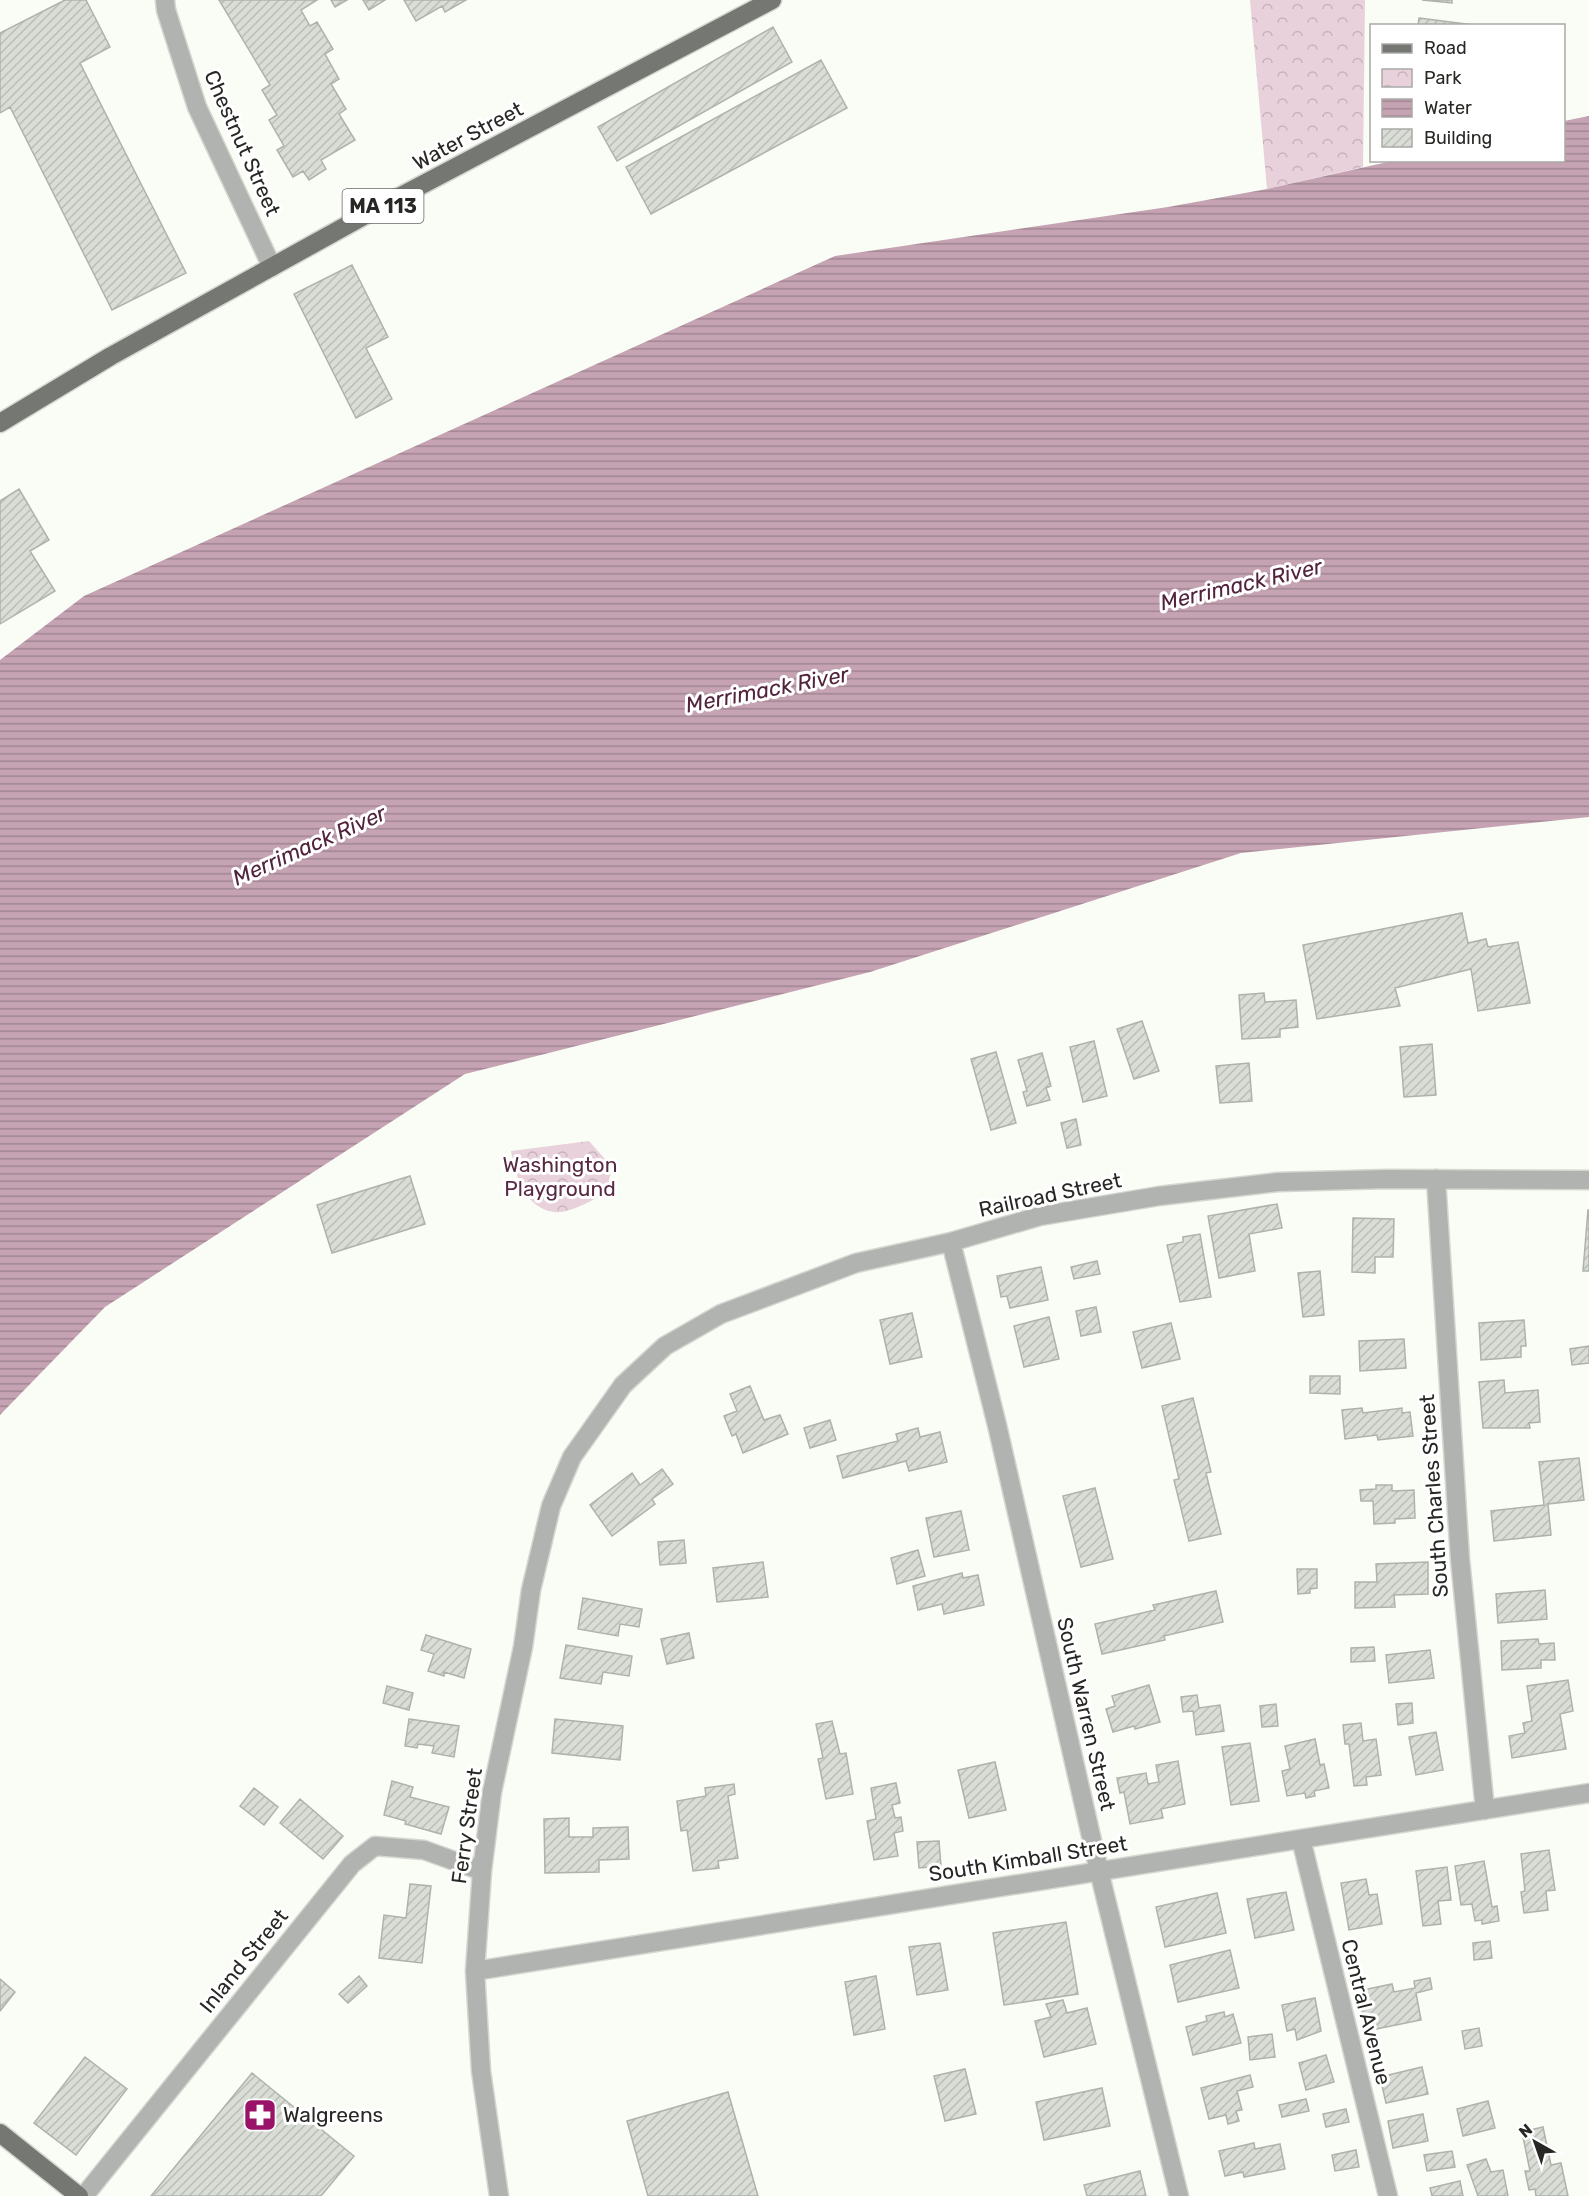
<svg xmlns="http://www.w3.org/2000/svg" width="1589" height="2196" font-family="Rubik,sans-serif">
<style>
.park{fill:url(#park-crowns)}
.water{fill:url(#water-rules)}
.building{fill:url(#building-hatch);stroke:#aeb2ab;stroke-width:1.5}
.lines{fill:none;stroke-linecap:round;stroke-linejoin:round}
.minor-casing{stroke:#d3d7d0;stroke-width:21}
.major-casing{stroke:#d3d7d0;stroke-width:21}
.minor{stroke:#b1b3b0;stroke-width:18}
.major{stroke:#747772;stroke-width:18}
.labels{text-anchor:middle;stroke-width:6;stroke-linejoin:round;paint-order:stroke}
.shield{fill:#fff;stroke:#686866;stroke-width:1.5}
.shield-label{font-size:20px;font-weight:bold;fill:#272825}
.street-label{font-size:21px;fill:#272825;stroke:#fff}
.park-label{font-size:21px;fill:#582942;stroke:#fff}
.poi-label{font-size:21px;fill:#272825;stroke:#fff;text-anchor:start}
.water-label{font-size:22px;font-style:italic;fill:#52233c;stroke:#fff}
</style>
<defs>
<pattern id="park-crowns" width="20" height="18" patternUnits="userSpaceOnUse" patternTransform="scale(1.5)"><rect width="20" height="18" fill="#e8d1db"/><path d="M2 6a3 3 0 1 1 6 0M12 15a3 3 0 1 1 6 0" fill="none" stroke="#c7b3bc"/></pattern>
<pattern id="water-rules" width="6" height="5" patternUnits="userSpaceOnUse" patternTransform="scale(1.5)"><rect width="6" height="5" fill="#c6a3b3"/><path d="M0 2.5h6" fill="none" stroke="#a18591"/></pattern>
<pattern id="building-hatch" width="6" height="6" patternUnits="userSpaceOnUse" patternTransform="scale(1.5)"><rect width="6" height="6" fill="#d9ddd6"/><path d="M-1 1l2-2M0 6l6-6M5 7l2-2" fill="none" stroke="#babeb8"/></pattern>
</defs>
<rect width="100%" height="100%" fill="#f9fdf5"/>
<path class="park" d="M1250,0H1365L1363,167L1267,189Z
M589,1141L612,1167L606,1193C592,1200 570,1214 554,1212C524,1208 515,1174 511,1151Z"/>
<path class="water" d="M1589,116V817L1241,853L870,972L465,1074L105,1307L0,1415V660L84,596L835,256L1168,207L1267,189L1392,161L1564,160V121Z"/>
<path class="building" d="M65,0H86L110,47L80,63L186,273L112,310L10,107L0,113V33Z
M219,0H317L301,10L310,26L317,22L333,49L325,54L339,79L331,84L346,109L339,114L355,140L321,160L326,169L309,180L303,171L293,177L277,150L284,146L269,120L277,115L262,90L270,85Z
M331,0H347L335,7Z
M363,0H385L369,10Z
M404,0H466L445,12L442,6L416,21Z
M1422,0H1452V3Z
M1419,18L1482,26H1418Z
M773,27L792,62L617,161L598,127Z
M821,60L847,108L651,214L626,167Z
M352,265L388,337L366,348L392,399L356,418L294,294Z
M19,489L49,540L30,551L55,591L0,624V501Z
M1462,913L1468,943L1486,939L1488,947L1518,942L1530,1003L1478,1011L1471,969L1395,988L1400,1006L1317,1019L1303,945Z
M1264,993L1265,1002L1296,1000L1298,1027L1280,1029V1037L1242,1039L1239,995Z
M1142,1021L1159,1071L1134,1079L1117,1029Z
M1094,1041L1107,1096L1083,1102L1070,1047Z
M1432,1044L1436,1095L1404,1097L1400,1047Z
M996,1052L1016,1123L991,1130L971,1059Z
M1042,1053L1051,1086L1046,1088L1050,1100L1027,1106L1023,1092L1027,1091L1018,1060Z
M1249,1063L1252,1101L1220,1103L1216,1066Z
M1076,1119L1081,1145L1067,1148L1061,1123Z
M410,1176L425,1224L332,1253L317,1205Z
M1277,1204L1282,1228L1249,1234L1255,1271L1219,1278L1208,1216Z
M1588,1210H1589V1271H1583Z
M1353,1218L1394,1219L1393,1257H1375V1273L1352,1272Z
M1200,1234L1211,1297L1180,1302L1167,1245L1183,1242V1237Z
M1097,1261L1100,1274L1074,1279L1071,1267Z
M1041,1267L1048,1300L1010,1308L1007,1296L1001,1297L997,1276Z
M1320,1271L1324,1315L1303,1317L1298,1273Z
M1096,1307L1101,1332L1081,1336L1076,1311Z
M912,1313L922,1357L890,1364L880,1320Z
M1049,1317L1059,1359L1024,1367L1014,1326Z
M1524,1320L1526,1346H1521V1357L1481,1360L1479,1323Z
M1171,1323L1180,1359L1142,1368L1133,1332Z
M1404,1339L1406,1368L1360,1371L1359,1341Z
M1589,1346V1363L1572,1365L1570,1349Z
M1310,1376H1340V1394L1310,1393Z
M1504,1380L1505,1393L1538,1390L1540,1422L1529,1423L1530,1428H1483L1479,1382Z
M750,1386L764,1420L780,1415L788,1434L743,1453L736,1434L732,1436L724,1416L737,1411L730,1394Z
M1193,1398L1211,1472L1206,1473L1221,1534L1189,1541L1174,1480L1179,1479L1162,1406Z
M1362,1408L1363,1413L1402,1408V1413L1410,1412L1413,1436L1378,1440L1377,1435L1345,1439L1342,1410Z
M830,1420L836,1440L810,1448L804,1428Z
M918,1428L920,1437L940,1432L947,1462L909,1471L906,1461L843,1478L837,1456L898,1441L896,1434Z
M1579,1458L1584,1500L1548,1504L1551,1535L1494,1541L1491,1511L1544,1505L1539,1462Z
M662,1469L673,1484L652,1499L655,1504L612,1536L590,1505L632,1473L640,1485Z
M1376,1485H1392V1491L1414,1490L1415,1518L1395,1519V1523L1374,1524L1373,1501H1361L1360,1490L1376,1489Z
M1095,1488L1113,1559L1081,1567L1063,1496Z
M961,1511L969,1550L934,1557L926,1518Z
M684,1540L686,1563L660,1565L658,1542Z
M918,1550L925,1576L897,1584L891,1558Z
M763,1562L768,1597L717,1602L713,1568Z
M1428,1562V1594L1394,1595L1395,1607L1355,1608V1582H1377L1376,1564Z
M1297,1569H1317V1588L1310,1589V1593L1298,1594Z
M962,1573L963,1578L978,1575L984,1605L944,1614L942,1604L918,1610L913,1586Z
M1545,1590L1547,1619L1498,1623L1496,1594Z
M1216,1591L1223,1622L1164,1636L1165,1640L1102,1654L1095,1624L1155,1610L1153,1605Z
M583,1598L642,1609L639,1627L620,1624L618,1636L578,1629Z
M689,1633L694,1658L667,1664L661,1639Z
M426,1635L471,1649L464,1678L444,1672V1676L428,1671L434,1654L421,1650Z
M1538,1639L1539,1644L1554,1643L1555,1660H1541V1668L1502,1670L1501,1641Z
M566,1645L632,1656L629,1676L603,1672L601,1684L560,1678Z
M1374,1647L1375,1661L1351,1662V1648Z
M1430,1650L1434,1678L1389,1683L1386,1655Z
M1568,1680L1573,1711L1560,1714L1566,1749L1512,1758L1509,1736L1525,1733L1523,1723L1532,1721L1527,1686Z
M1149,1685L1160,1722L1135,1729L1134,1726L1113,1732L1106,1709L1115,1706L1112,1696Z
M387,1686L413,1693L409,1710L383,1703Z
M1197,1695L1199,1708L1220,1705L1224,1731L1196,1735L1193,1711L1183,1712L1181,1697Z
M1412,1703L1413,1723L1398,1725L1396,1704Z
M1276,1704L1278,1726L1262,1727L1260,1706Z
M409,1719L459,1726L454,1757L432,1753L434,1746L418,1744L417,1748L405,1746Z
M555,1719L623,1726L620,1760L552,1753Z
M832,1721L840,1754L846,1753L853,1794L826,1799L818,1759L823,1758L816,1724Z
M1361,1723L1363,1741L1376,1739L1381,1775L1366,1777L1367,1785L1354,1786L1349,1744H1345L1343,1725Z
M1436,1732L1443,1770L1416,1775L1409,1737Z
M1315,1739L1320,1765L1324,1764L1329,1788L1314,1791L1315,1796L1306,1798L1305,1793L1287,1796L1282,1771L1290,1769L1285,1746Z
M1250,1743L1259,1801L1231,1805L1222,1747Z
M1178,1761L1185,1804L1161,1809L1163,1818L1130,1824L1124,1792L1120,1793L1117,1778L1146,1773L1148,1784L1159,1782L1156,1765Z
M995,1762L1006,1810L969,1818L958,1770Z
M392,1781L413,1787L410,1797L449,1807L441,1834L405,1824L406,1821L384,1815Z
M896,1783L900,1803L892,1805L895,1818L901,1817L903,1831L894,1833L898,1856L874,1860L867,1821L876,1819L871,1788Z
M734,1784L735,1794L728,1796L738,1858L718,1861L719,1868L693,1871L687,1830L681,1831L677,1801L706,1796L705,1788Z
M254,1788L278,1807L264,1825L240,1806Z
M300,1799L343,1836L323,1859L280,1823Z
M569,1818V1837H593V1828L628,1827L629,1859L599,1860V1872L545,1873L544,1819Z
M939,1841L941,1866L919,1868L917,1842Z
M1549,1850L1555,1890L1546,1891L1548,1910L1524,1913L1521,1892L1525,1891L1521,1854Z
M1484,1861L1492,1907L1497,1906L1499,1921L1482,1924V1920L1475,1921L1472,1904L1461,1905L1455,1866Z
M1447,1867L1451,1900L1438,1901L1441,1924L1423,1926L1416,1871Z
M1366,1879L1369,1895L1377,1894L1382,1924L1349,1930L1341,1883Z
M410,1884L431,1886L422,1963L379,1958L384,1915L406,1918Z
M1286,1892L1294,1930L1255,1938L1247,1899Z
M1217,1893L1226,1933L1165,1947L1156,1907Z
M1066,1922L1078,1994L1004,2005L993,1933Z
M1490,1941L1492,1958L1474,1960L1473,1943Z
M940,1943L948,1990L917,1995L909,1947Z
M1230,1950L1239,1988L1178,2002L1170,1965Z
M359,1976L367,1986L348,2003L339,1994Z
M876,1976L885,2029L854,2035L845,1982Z
M1430,1978L1432,1989L1416,1993L1421,2020L1366,2031L1358,1991L1392,1984L1394,1992L1415,1988L1414,1981Z
M0,1979L15,1992L0,2011Z
M1315,1998L1321,2031L1297,2040L1295,2029L1287,2031L1282,2005Z
M1063,2000L1067,2013L1087,2008L1096,2044L1044,2057L1035,2021L1051,2017L1046,2004Z
M1224,2012L1225,2017L1233,2014L1241,2043L1193,2055L1186,2027L1207,2021L1206,2016Z
M1479,2028L1482,2046L1465,2049L1462,2031Z
M1272,2034L1275,2057L1250,2060L1248,2037Z
M1326,2055L1334,2082L1306,2090L1299,2063Z
M85,2057L127,2089L76,2155L34,2123Z
M1422,2067L1428,2094L1386,2103L1380,2077Z
M965,2069L976,2114L945,2121L934,2076Z
M252,2073L354,2156L321,2196H151Z
M1250,2075L1253,2087L1237,2091L1242,2110L1236,2111L1239,2121L1228,2124L1226,2115L1209,2119L1201,2088Z
M1102,2088L1110,2126L1044,2140L1036,2102Z
M728,2092L758,2196H648L627,2121Z
M1306,2099L1309,2111L1282,2117L1279,2105Z
M1488,2101L1495,2128L1463,2136L1457,2109Z
M1346,2109L1349,2122L1326,2127L1323,2114Z
M1423,2114L1428,2141L1393,2148L1388,2121Z
M1543,2127L1551,2165L1561,2163L1568,2196H1536L1535,2189L1529,2190L1525,2171H1530L1522,2132Z
M1254,2143L1255,2149L1280,2144L1285,2169L1244,2177L1243,2172L1225,2176L1219,2151Z
M1356,2150L1359,2167L1335,2171L1332,2155Z
M1452,2151L1455,2167L1427,2171L1424,2155Z
M1486,2159L1491,2172L1503,2170L1508,2196H1478L1467,2165Z
M1140,2171L1146,2196H1087L1084,2185Z
M1460,2181L1463,2196H1432L1430,2188Z"/>
<g class="lines">
<defs>
<path id="minor" d="M165,0L166,10L197,107L272,267
M1436,1179L1460,1559L1485,1810
M951,1242L997,1425L1099,1871L1179,2196
M1301,1839L1388,2196
M475,1971L1589,1793
M84,2196L352,1864L375,1846L424,1850L482,1871
M499,2196L481,2071L475,1971L482,1871L492,1792L523,1647L531,1590L551,1506L572,1457L623,1385L665,1346L721,1314L856,1263L951,1242L1040,1216L1159,1196L1278,1182L1387,1179L1589,1180"/>
<path id="major" d="M0,423L111,356L380,207L772,0
M0,2133L79,2196"/>
</defs>
<use href="#minor" class="minor-casing"/>
<use href="#major" class="major-casing"/>
<use href="#minor" class="minor"/>
<use href="#major" class="major"/>
</g>
<defs>
<symbol id="pharmacy-square" viewBox="-11 -11 22 22"><rect x="-9" y="-9" width="18" height="18" rx="4" fill="#991468" stroke="#fff"/><path d="M-2-6h4v4h4v4h-4v4h-4v-4h-4v-4h4Z" fill="#fff"/></symbol>
</defs>
<g fill-rule="evenodd">
<use href="#pharmacy-square" x="241" y="2096" width="38" height="38"/>
</g>
<g class="labels">
<rect class="shield" x="342.5" y="189" width="81" height="34" rx="4.5"/>
<g class="shield-label">
<text x="383" y="213">MA 113</text>
</g>
<g class="street-label">
<text transform="translate(468 136) rotate(-28)" y="7">Water Street</text>
<text transform="translate(242 143) rotate(66)" y="7">Chestnut Street</text>
<text transform="translate(1050 1195) rotate(-12)" y="7">Railroad Street</text>
<text transform="translate(1434 1496) rotate(-94)" y="7">South Charles Street</text>
<text transform="translate(1086 1714) rotate(77)" y="7">South Warren Street</text>
<text transform="translate(467 1826) rotate(-82)" y="7">Ferry Street</text>
<text transform="translate(1028 1859) rotate(-9)" y="7">South Kimball Street</text>
<text transform="translate(244 1961) rotate(-51)" y="7">Inland Street</text>
<text transform="translate(1366 2012) rotate(76)" y="7">Central Avenue</text>
</g>
<g class="park-label">
<text x="560" y="1172">Washington<tspan x="560" dy="24">Playground</tspan></text>
</g>
<g class="poi-label">
<text x="283" y="2122">Walgreens</text>
</g>
<g class="water-label">
<text transform="translate(1241 584) rotate(-13)" y="8">Merrimack River</text>
<text transform="translate(767 689) rotate(-11)" y="8">Merrimack River</text>
<text transform="translate(309 845) rotate(-24)" y="8">Merrimack River</text>
</g>
</g>
<rect x="1370" y="24" width="195" height="138" fill="#ffffff" stroke="#a9a9a8" stroke-width="1.5"/>
<rect x="1382" y="44" width="30" height="9" fill="#747772" stroke="#a9a9a8" stroke-width="1.5"/>
<text x="1424" y="54" font-size="18" fill="#272825">Road</text>
<rect x="1382" y="69" width="30" height="18" fill="url(#park-crowns)" stroke="#a9a9a8" stroke-width="1.5"/>
<text x="1424" y="84" font-size="18" fill="#272825">Park</text>
<rect x="1382" y="99" width="30" height="18" fill="url(#water-rules)" stroke="#a9a9a8" stroke-width="1.5"/>
<text x="1424" y="114" font-size="18" fill="#272825">Water</text>
<rect x="1382" y="129" width="30" height="18" fill="url(#building-hatch)" stroke="#a9a9a8" stroke-width="1.5"/>
<text x="1424" y="144" font-size="18" fill="#272825">Building</text>
<g transform="translate(1535 2142) rotate(320)" stroke="#ffffff" stroke-width="4.5" paint-order="stroke">
<path d="M0-4.5L10 22L0 15L-10 22Z" fill="#272825"/>
<text y="-9" font-size="16" font-weight="bold" text-anchor="middle" fill="#272825">N</text>
</g>
</svg>
